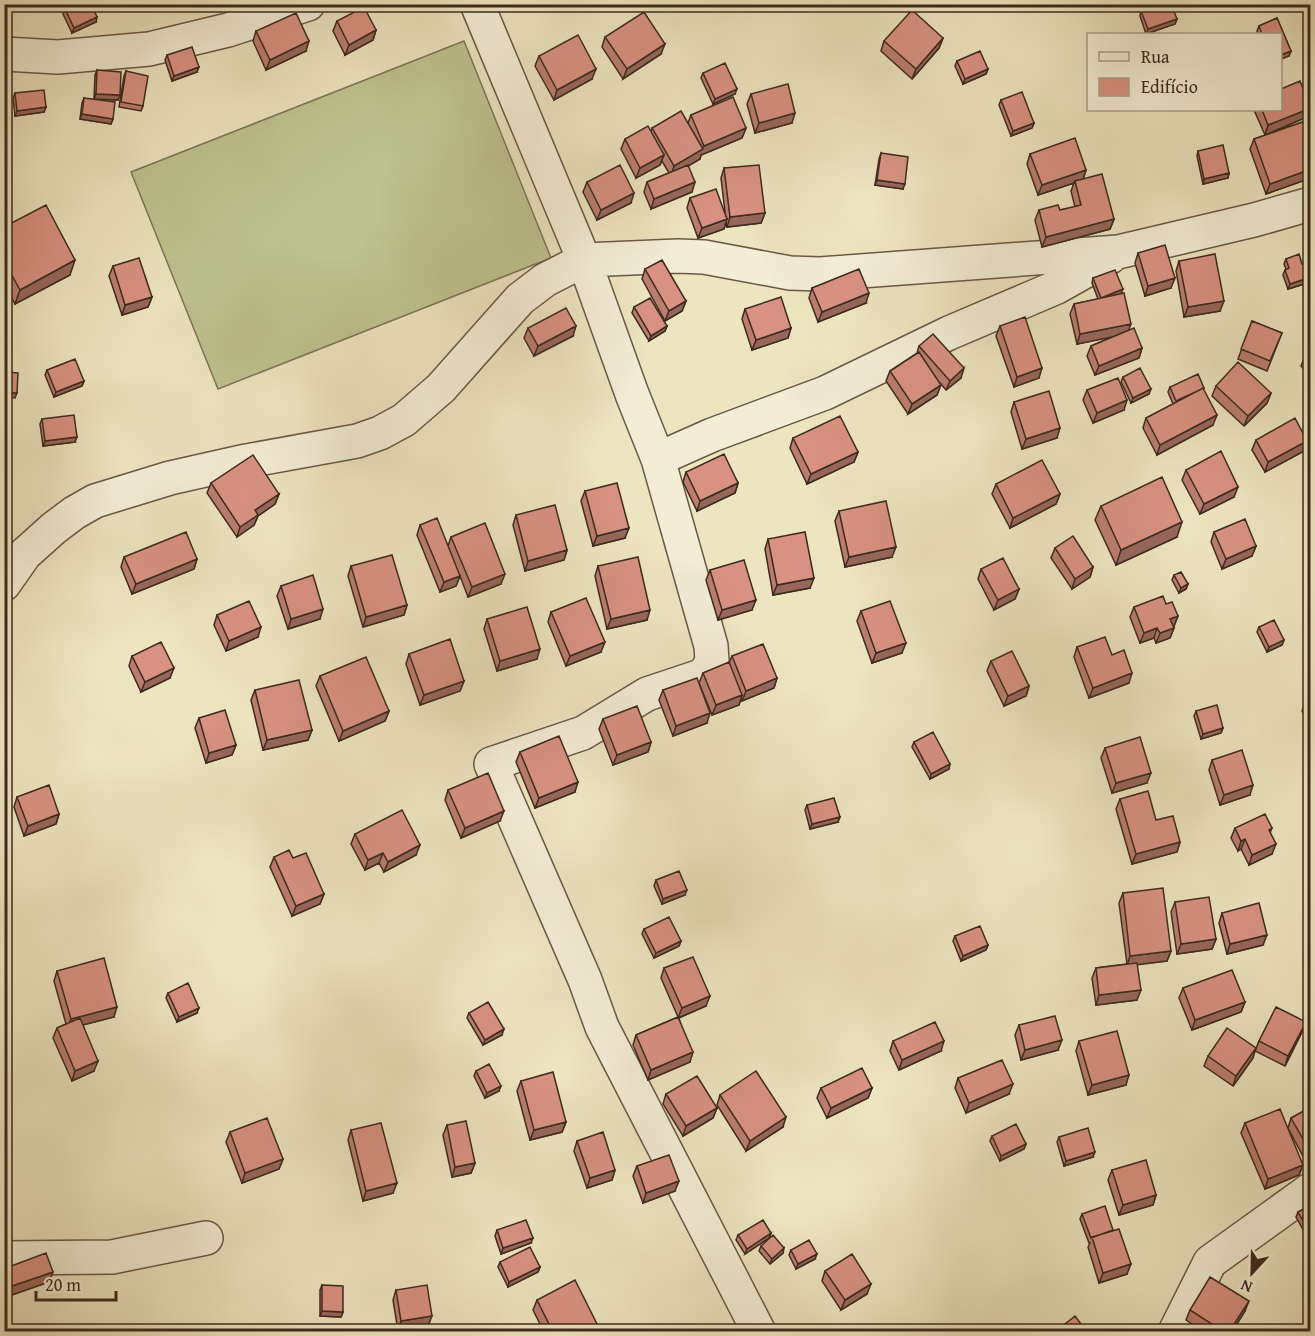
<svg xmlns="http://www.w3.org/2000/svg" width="1315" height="1336" font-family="'Gentium Book Plus',serif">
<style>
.pitch{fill:#bdc28e;stroke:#7d7656;stroke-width:1.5}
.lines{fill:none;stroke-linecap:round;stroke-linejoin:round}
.minor-casing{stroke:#695847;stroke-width:36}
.minor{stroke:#f3edd6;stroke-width:33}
.wall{fill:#ba7d70;stroke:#3d2a1f;stroke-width:1.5}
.shaded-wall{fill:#97665b;stroke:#3d2a1f;stroke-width:1.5}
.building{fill:#d89182;stroke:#3d2a1f;stroke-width:1.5}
</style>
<rect width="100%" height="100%" fill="#ede4c0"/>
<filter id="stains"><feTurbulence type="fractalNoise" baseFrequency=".00333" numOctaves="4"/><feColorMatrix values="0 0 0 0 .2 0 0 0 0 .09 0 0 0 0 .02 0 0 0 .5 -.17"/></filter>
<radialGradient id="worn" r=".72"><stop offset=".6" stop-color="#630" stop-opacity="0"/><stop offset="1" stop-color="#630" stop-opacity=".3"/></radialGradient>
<path class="pitch" d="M464,41L551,258L218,389L131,172Z"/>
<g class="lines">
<defs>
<path id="minor" d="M477,4L584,260L632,394L658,459L712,435L825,393L949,333L1057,287L1110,257
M4,54L58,57L149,49L228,30L308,4
M658,459L711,646L712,662L704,675L647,694L583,733L491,764L585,980L602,1027L759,1332
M4,584L25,554L54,528L74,513L95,501L170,478L241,462L357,441L380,433L404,420L441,388L520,299L545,280L584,260L678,256L704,257L790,273L820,274L1118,252L1254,220L1310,204
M4,1258L112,1257L206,1238
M1175,1332L1210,1262L1310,1190"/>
</defs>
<use href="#minor" class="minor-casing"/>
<use href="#minor" class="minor"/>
</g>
<path class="wall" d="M65,9L96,22L72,33L63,14Z
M1141,11L1177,19L1175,24L1146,34L1140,16Z
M1277,18L1291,51L1289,56L1281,59V34H1258L1257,31L1259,26Z
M337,21L376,30L373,40L345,55L333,31Z
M256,31L306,51L266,70L253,41Z
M605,37L661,54L623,79L602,47Z
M943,38L939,48L912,79L881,51L884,41Z
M167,55L197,72L172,81L165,60Z
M539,56L592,79L554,100L535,66Z
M957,61L988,69L986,74L963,84L955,66Z
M97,70L118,100L94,99L95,75Z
M126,71L143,106L141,111L119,107L124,76Z
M703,73L735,94L713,104L701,78Z
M1309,92H1311V108L1307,117L1265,135L1254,110H1281L1307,97Z
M15,93L46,107L44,112L15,116L13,98Z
M751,94L792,123L755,133L747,104Z
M84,98L113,119L111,124L80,119L82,103Z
M1001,100L1034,123L1032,128L1011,136L999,105Z
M691,115L746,128L742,138L701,155L700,159L688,166L692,192L651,209L644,192L647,182L669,173L662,161L660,165L636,178L621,149L625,139L651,131L652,128L688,123Z
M1311,119V178L1266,194L1250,149L1254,139Z
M1198,151L1229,173L1228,178L1203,184L1197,156Z
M881,153L903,189L875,185L879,159Z
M1030,154L1086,170L1083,179L1114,219L1110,229L1042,247L1035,220L1039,210H1060L1075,207L1071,191L1074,183L1038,195L1027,164Z
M724,168L765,213L761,223L727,227L726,223L724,229L698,238L687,208L690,198L725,212L721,178Z
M587,182L631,203L597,220L583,192Z
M4,227L70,275L15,304L4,285Z
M1138,253L1171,288L1145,296L1135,263Z
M1286,259L1302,264L1311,261V282L1288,289L1283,275L1285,270L1286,269L1284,264Z
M1179,261L1220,311L1184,317L1176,271Z
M113,266L152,297L148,307L122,315L109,276Z
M645,269L686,301L682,311L665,321L642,279Z
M1093,278L1121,294L1128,331L1142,348L1139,358L1095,375L1087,356L1091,346L1114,336L1077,344L1070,314L1074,304L1098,299L1092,283Z
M812,288L866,303L818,322L809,298Z
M634,307L667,326L665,331L649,341L632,313Z
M745,309L791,328L788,338L752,350L742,319Z
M1252,321L1282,333L1267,371L1238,359Z
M1000,326L1039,378L1014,387L996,336Z
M528,328L573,336L534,356L524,338Z
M919,346L961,378L946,390L940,383L937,395L908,414L886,381L890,371L917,353Z
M1311,356V379L1301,366L1303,361Z
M47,370L84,381L82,386L54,397L45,375Z
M1123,377L1149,394L1131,403L1121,382Z
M1216,386L1271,393L1267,403L1244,426L1212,396Z
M1170,387L1204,388L1203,390L1213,425L1157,455L1143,428L1146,418L1173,404L1168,392Z
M1087,390L1124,410L1093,423L1083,400Z
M1014,402L1057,438L1022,449L1011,412Z
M42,419L75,442L43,446L40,424Z
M793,438L858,452L854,462L807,484L790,448Z
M1256,440L1307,441L1304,451L1265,472L1252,450Z
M1186,470L1234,497L1200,514L1182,480Z
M686,472L738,483L735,493L697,511L683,482Z
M211,483L279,494L275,504L258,516L254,525L237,537L207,493Z
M996,484L1060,494L1056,504L1010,528L992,494Z
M585,491L625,538L593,546L581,501Z
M1101,506L1177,537L1116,565L1095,520Z
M839,511L892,557L845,567L835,521Z
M516,515L567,550L564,560L525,571L513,525Z
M420,525L448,546L451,537L501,584L468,597L460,576L456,586L440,592L417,535Z
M1214,532L1256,546L1252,556L1222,569L1211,542Z
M768,539L810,588L773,595L765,549Z
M1055,548L1093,567L1090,577L1072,589L1051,558Z
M124,557L197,559L194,569L132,594L121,567Z
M351,566L407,605L404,615L363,627L348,576Z
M598,566L647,620L607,629L595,576Z
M981,569L1019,589L1015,599L994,610L978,579Z
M710,570L752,610L718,620L706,580Z
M1174,575L1188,584L1186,589L1179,593L1172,580Z
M281,586L320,619L288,629L277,596Z
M1166,604L1178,616L1174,626L1173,627L1174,628L1170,638L1156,643L1154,638L1140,643L1130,617L1134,607Z
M861,611L902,653L872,663L857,621Z
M551,612L601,652L566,666L548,622Z
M217,615L258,637L226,651L214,625Z
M487,619L537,659L497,671L484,629Z
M1259,627L1284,640L1282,645L1267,652L1257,632Z
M1077,647L1112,655L1129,683L1089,698L1074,657Z
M409,654L464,681L460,691L420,705L406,664Z
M132,656L170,678L141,692L129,666Z
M732,656L777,678L774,688L742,701L741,698L739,705L712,715L699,683L703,673L729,663Z
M991,661L1029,686L1026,696L1004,706L987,671Z
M320,676L389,711L385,721L339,741L316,686Z
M255,690L312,730L308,740L263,750L251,700Z
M663,690L707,723L673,736L659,700Z
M1311,699V728L1302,711L1306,701Z
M1196,711L1223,728L1221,733L1201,739L1194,716Z
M199,718L236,745L232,755L206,763L195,728Z
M603,719L651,742L648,752L613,765L599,729Z
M914,742L949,769L930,779L912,747Z
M1105,748L1147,783L1112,793L1101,758Z
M520,752L575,792L535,808L516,762Z
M1212,760L1250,795L1220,805L1209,770Z
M448,790L500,821L461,838L445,800Z
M17,797L59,814L56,824L24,836L14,807Z
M1120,799L1156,820L1180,842L1177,852L1132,864L1116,809Z
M807,805L838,822L810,829L805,810Z
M1235,828H1272L1270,833L1272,854L1249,865L1241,849L1238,851L1231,838Z
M355,834L416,855L384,872L379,863L365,870L351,844Z
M274,857L293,858L324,894L320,904L292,916L270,867Z
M656,880L685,895L662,904L654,886Z
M1123,893L1171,951L1167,961L1137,964V1000L1096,1005L1092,978L1096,968L1127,964L1119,903Z
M1175,902L1216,939L1212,949L1177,954L1171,912Z
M1222,913L1263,945L1227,954L1219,923Z
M644,929L681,941L679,946L654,958L642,934Z
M955,936L988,945L986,950L961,961L953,941Z
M664,968L706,1006L679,1018L690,1062L648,1080L633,1045L636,1035L678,1017L661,978Z
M57,971L114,1017L83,1025L94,1071L72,1081L53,1038L57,1028L66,1024L54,981Z
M1183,988L1245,1002L1241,1012L1192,1030L1179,998Z
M168,993L197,1013L177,1022L166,998Z
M469,1013L502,1035L483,1045L467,1018Z
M1019,1025L1058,1050L1021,1060L1015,1035Z
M1302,1032L1285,1066L1255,1051L1259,1041Z
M893,1041L941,1051L899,1070L890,1051Z
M1079,1041L1126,1085L1088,1095L1076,1051Z
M1208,1056L1253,1058L1233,1086L1204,1066Z
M476,1071L499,1091L485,1098L474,1076Z
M1311,1074V1086L1307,1083Z
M958,1078L1009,1094L966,1113L955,1088Z
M521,1081L566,1122L562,1132L530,1140L517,1091Z
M821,1088H872L868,1098L827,1118L817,1098Z
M666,1094L717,1108L713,1118L683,1136L663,1104Z
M720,1095L783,1127L746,1151L717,1105Z
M1311,1107V1162L1307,1164L1288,1128L1291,1118Z
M1245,1123L1303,1165L1299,1175L1265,1189L1241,1133Z
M447,1125L475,1163L471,1173L452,1177L443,1135Z
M351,1130L393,1193L363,1201L348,1140Z
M230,1132L283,1159L279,1169L242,1183L226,1142Z
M992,1136L1026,1144L1024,1149L1000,1161L990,1141Z
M1059,1137L1093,1157L1064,1166L1057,1142Z
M577,1141L615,1170L612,1180L587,1188L574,1151Z
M637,1166L675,1191L643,1203L633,1176Z
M1112,1170L1156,1195L1153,1205L1119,1215L1108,1180Z
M1311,1205V1244L1296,1217L1298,1212Z
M1082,1214L1127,1274L1099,1283L1088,1247L1090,1243H1089L1080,1219Z
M497,1230L531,1243L501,1254L495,1236Z
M771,1233L769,1238L745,1254L736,1240L738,1235Z
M761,1246L783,1253L770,1264L759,1251Z
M791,1250L815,1259L796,1269L789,1255Z
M500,1262L540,1267L538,1272L508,1287L498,1267Z
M6,1268L53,1272L49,1282L9,1296L4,1285V1271Z
M825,1271L867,1294L841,1310L822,1281Z
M322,1285L343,1312L341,1317L320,1316V1290Z
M396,1290L428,1326L398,1331L393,1300Z
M537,1300L598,1332H544L533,1310Z
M1190,1310L1245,1311L1232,1332H1204L1186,1320Z"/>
<path class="shaded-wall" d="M97,17L96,22L72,33L74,28Z
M1177,19L1175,24L1146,34L1148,29Z
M376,30L373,40L345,55L349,45Z
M943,38L939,48L912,79L916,69Z
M309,41L306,51L266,70L270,60Z
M665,44L661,54L623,79L627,69Z
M1291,51L1289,56L1281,59V55Z
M199,67L197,72L172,81L174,76Z
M596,69L592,79L554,100L557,90Z
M988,69L986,74L963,84L965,79Z
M737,89L735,94L713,104L715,99Z
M96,94L120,95L118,100L94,99Z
M46,107L44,112L15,116L17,111Z
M1311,108L1307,117L1265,135L1268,125Z
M795,113L792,123L755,133L759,123Z
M82,114L113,119L111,124L80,119Z
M1034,123L1032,128L1011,136L1013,131Z
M746,128L742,138L701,155L700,159L671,176L674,166L702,149L704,146Z
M664,155L660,165L636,178L640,168Z
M1311,169V178L1266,194L1270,184Z
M1086,170L1083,180L1075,181L1074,183L1038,195L1042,185Z
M1229,173L1228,178L1203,184L1204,179Z
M877,180L905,184L903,189L875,185Z
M695,182L692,192L651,209L654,199Z
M634,193L631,203L597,220L601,210Z
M765,213L761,223L727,227L730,217Z
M727,219L724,229L698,238L702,228Z
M1114,219L1110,229L1042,247L1046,237Z
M75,260L70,275L15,304L20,290Z
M1311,277V282L1288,289L1290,284Z
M1175,278L1171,288L1145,296L1148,286Z
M1123,289L1121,294L1099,303L1101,298Z
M869,293L866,303L818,322L822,312Z
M152,297L148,307L122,315L125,305Z
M686,301L682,311L665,321L669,311Z
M1224,301L1220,311L1184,317L1188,307Z
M1131,324L1127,334L1077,344L1080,334Z
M576,326L573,336L534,356L538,346Z
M667,326L665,331L649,341L651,336Z
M791,328L788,338L752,350L756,340Z
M1142,348L1139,358L1095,375L1099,366Z
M964,368L961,378L946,390L950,381Z
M1042,368L1039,378L1014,387L1017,377Z
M84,381L82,386L54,397L56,392Z
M941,385L937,395L908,414L912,404Z
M1151,389L1149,394L1131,403L1133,398Z
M4,392L17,393L15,398L4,397Z
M1271,393L1267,403L1244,426L1248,416Z
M1127,400L1124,410L1093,423L1097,413Z
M1217,415L1213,425L1157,455L1160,445Z
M1060,428L1057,438L1022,449L1026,439Z
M77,437L75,442L43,446L45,441Z
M1307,441L1304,451L1265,472L1268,462Z
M858,452L854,462L807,484L811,474Z
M4,466H9L7,471H4Z
M738,483L735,493L697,511L700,501Z
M1238,487L1234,497L1200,514L1204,504Z
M279,494L275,504L258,516L254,525L237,537L240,527L255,510Z
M1060,494L1056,504L1010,528L1013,518Z
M1182,522L1177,537L1116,565L1121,550Z
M629,528L625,538L593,546L597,536Z
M1256,546L1252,556L1222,569L1226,559Z
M896,547L892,557L845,567L849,557Z
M567,550L564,560L525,571L528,561Z
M197,559L194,569L132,594L136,584Z
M1093,567L1090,577L1072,589L1075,579Z
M505,574L501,584L468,597L472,587Z
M460,576L456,586L440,592L444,582Z
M814,578L810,588L773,595L777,585Z
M1188,584L1186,589L1179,593L1181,588Z
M1019,589L1015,599L994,610L998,600Z
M756,600L752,610L718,620L722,610Z
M407,605L404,615L363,627L366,617Z
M323,609L320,619L288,629L291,619Z
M650,610L647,620L607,629L611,619Z
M1178,616L1174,626L1167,629L1170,619Z
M261,627L258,637L226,651L229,641Z
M1157,628L1154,638L1140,643L1144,633Z
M1174,628L1170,638L1156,643L1160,633Z
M1284,640L1282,645L1267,652L1269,647Z
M605,642L601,652L566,666L570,656Z
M906,643L902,653L872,663L876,653Z
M540,649L537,659L497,671L500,661Z
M174,668L170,678L141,692L145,682Z
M1132,673L1129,683L1089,698L1093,688Z
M777,678L774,688L742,701L746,691Z
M464,681L460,691L420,705L424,695Z
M1029,686L1026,696L1004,706L1008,696Z
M742,695L739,705L712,715L716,705Z
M389,711L385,721L339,741L343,731Z
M710,713L707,723L673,736L676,726Z
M1223,728L1221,733L1201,739L1203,734Z
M312,730L308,740L263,750L267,740Z
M651,742L648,752L613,765L617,755Z
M236,745L232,755L206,763L209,753Z
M950,764L949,769L930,779L931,774Z
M1151,773L1147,783L1112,793L1116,783Z
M578,782L575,792L535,808L539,798Z
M1253,785L1250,795L1220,805L1224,795Z
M504,811L500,821L461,838L465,828Z
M59,814L56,824L24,836L28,826Z
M840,817L838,822L810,829L812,824Z
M1245,839L1241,849L1238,851L1241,841Z
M1180,842L1177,852L1132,864L1136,854Z
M1276,844L1272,854L1249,865L1252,855Z
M420,845L416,855L384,872L388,862Z
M383,853L379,863L365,870L368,860Z
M687,890L685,895L662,904L663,899Z
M324,894L320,904L292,916L296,906Z
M1267,935L1263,945L1227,954L1230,944Z
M1216,939L1212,949L1177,954L1181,944Z
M681,941L679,946L654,958L656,953Z
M988,945L986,950L961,961L963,956Z
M1171,951L1167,961L1127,966L1130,956Z
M1141,990L1137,1000L1096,1005L1099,995Z
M710,996L706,1006L678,1018L682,1008Z
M1245,1002L1241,1012L1192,1030L1195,1020Z
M117,1007L114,1017L67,1029L71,1019Z
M199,1008L197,1013L177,1022L179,1017Z
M1306,1022L1302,1032L1285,1066L1288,1056Z
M504,1029L502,1035L483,1045L485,1040Z
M1062,1040L1058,1050L1021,1060L1025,1050Z
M944,1041L941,1051L899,1070L902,1060Z
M1256,1048L1253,1058L1233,1086L1236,1076Z
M693,1052L690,1062L648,1080L651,1070Z
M98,1061L94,1071L72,1081L75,1071Z
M1129,1075L1126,1085L1088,1095L1092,1085Z
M1013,1084L1009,1094L966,1113L969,1103Z
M501,1086L499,1091L485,1098L487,1093Z
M872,1088L868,1098L827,1118L831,1108Z
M717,1108L713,1118L683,1136L686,1126Z
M786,1117L783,1127L746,1151L750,1141Z
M566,1122L562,1132L530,1140L534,1130Z
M1026,1144L1024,1149L1000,1161L1001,1156Z
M1095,1152L1093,1157L1064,1166L1066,1161Z
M283,1159L279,1169L242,1183L245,1173Z
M475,1163L471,1173L452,1177L455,1167Z
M1303,1165L1299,1175L1265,1189L1268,1179Z
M615,1170L612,1180L587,1188L590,1178Z
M679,1181L675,1191L643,1203L646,1193Z
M397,1183L393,1193L363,1201L366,1191Z
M1156,1195L1153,1205L1119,1215L1123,1205Z
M771,1233L769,1238L745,1254L747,1249Z
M533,1238L531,1243L501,1254L503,1248Z
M784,1248L783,1253L770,1264L772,1259Z
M817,1254L815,1259L796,1269L798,1264Z
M1131,1264L1127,1274L1099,1283L1103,1273Z
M540,1267L538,1272L508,1287L509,1282Z
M53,1272L49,1282L9,1296L12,1286Z
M871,1284L867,1294L841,1310L845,1300Z
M1249,1301L1245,1311L1232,1332H1229Z
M322,1311L343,1312L341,1317L320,1316Z
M432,1316L428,1326L398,1331L401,1321Z"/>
<path class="building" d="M75,4H91L97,17L74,28L65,9Z
M1160,4H1171L1177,19L1148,29L1141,11Z
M364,7L376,30L349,45L337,21Z
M912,10L943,38L916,69L884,41Z
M644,12L665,44L627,69L605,37Z
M296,13L309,41L270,60L256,31Z
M1277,18L1291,51L1281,55V34H1262L1259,26Z
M578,35L596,69L557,90L539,56Z
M192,47L199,67L174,76L167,55Z
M980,51L988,69L965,79L957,61Z
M725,63L737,89L715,99L703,73Z
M97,70L121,72L120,95L96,94Z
M126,71L148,76L143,106L121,102Z
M1300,81L1311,108L1268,125L1262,110H1281V89Z
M788,84L795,113L759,123L751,94Z
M44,90L46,107L17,111L15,93Z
M1022,92L1034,123L1013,131L1001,100Z
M733,97L746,128L704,146L691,115Z
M84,98L115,102L113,119L82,114Z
M681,111L703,149L674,166L652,128Z
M1311,119V169L1270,184L1254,139Z
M648,126L664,155L640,168L625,139Z
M1075,138L1086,170L1042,185L1030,154Z
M1223,145L1229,173L1204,179L1198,151Z
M881,153L908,157L905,184L877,180Z
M620,165L634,193L601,210L587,182Z
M688,165L695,182L654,199L647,182Z
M759,165L765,213L730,217L724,168Z
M1102,174L1114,219L1046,237L1039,210L1058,205L1060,210L1081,205L1075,181Z
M716,189L727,219L702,228L690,198Z
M46,205L75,260L20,290L4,261V227Z
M1165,245L1175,278L1148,286L1138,253Z
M1215,254L1224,301L1188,307L1179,261Z
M1299,254L1302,264L1311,261V277L1290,284L1285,270L1289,268L1286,259Z
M139,258L152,297L125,305L113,266Z
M662,260L686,301L669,311L645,269Z
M859,269L869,293L822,312L812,288Z
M1115,270L1123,289L1101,298L1093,278Z
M1124,293L1131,324L1080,334L1074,304Z
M781,297L791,328L756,340L745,309Z
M650,298L667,326L651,336L634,307Z
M566,308L576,326L538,346L528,328Z
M1025,317L1042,368L1017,377L1000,326Z
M1252,321L1282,333L1270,361L1241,349Z
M1134,328L1142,348L1099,366L1091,346Z
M933,334L964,368L950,381L919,346Z
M919,352L941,385L912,404L890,371Z
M1311,356V371L1303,361Z
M75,359L84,381L56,392L47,370Z
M1238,362L1271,393L1248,416L1216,386Z
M1140,368L1151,389L1133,398L1123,377Z
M4,372L18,373L17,393L4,392Z
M1198,374L1204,388L1176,401L1170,387Z
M1118,378L1127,400L1097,413L1087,390Z
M1203,388L1217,415L1160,445L1146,418Z
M1049,391L1060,428L1026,439L1014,402Z
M74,415L77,437L45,441L42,419Z
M840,416L858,452L811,474L793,438Z
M1295,418L1307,441L1268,462L1256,440Z
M4,441L11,442L9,466H4Z
M1221,451L1238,487L1204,504L1186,470Z
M724,454L738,483L700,501L686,472Z
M253,455L279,494L255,510L258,515L240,527L211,483Z
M1042,460L1060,494L1013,518L996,484Z
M1162,477L1182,522L1121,550L1101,506Z
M617,483L629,528L597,536L585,491Z
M886,501L896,547L849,557L839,511Z
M555,505L567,550L528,561L516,515Z
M437,518L460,576L444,582L420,525Z
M1245,519L1256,546L1226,559L1214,532Z
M485,523L505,574L472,587L451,537Z
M186,532L197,559L136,584L124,557Z
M805,532L814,578L777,585L768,539Z
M1073,536L1093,567L1075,579L1055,548Z
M392,555L407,605L366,617L351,566Z
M638,557L650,610L611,619L598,566Z
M1003,558L1019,589L998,600L981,569Z
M744,560L756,600L722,610L710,570Z
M1181,572L1188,584L1181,588L1174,575Z
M313,575L323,609L291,619L281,586Z
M1163,596L1166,604L1172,602L1178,616L1170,619L1174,628L1160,633L1157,628L1144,633L1134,607Z
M586,598L605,642L570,656L551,612Z
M249,601L261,627L229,641L217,615Z
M890,601L906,643L876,653L861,611Z
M527,607L540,649L500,661L487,619Z
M1274,620L1284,640L1269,647L1259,627Z
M1105,637L1112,655L1124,650L1132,673L1093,688L1077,647Z
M450,639L464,681L424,695L409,654Z
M161,642L174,668L145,682L132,656Z
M763,644L777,678L746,691L732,656Z
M1012,651L1029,686L1008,696L991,661Z
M366,657L389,711L343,731L320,676Z
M729,662L742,695L716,705L703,673Z
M697,678L710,713L676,726L663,690Z
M299,680L312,730L267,740L255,690Z
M1311,699V711L1306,701Z
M1217,705L1223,728L1203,734L1196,711Z
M637,706L651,742L617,755L603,719Z
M225,710L236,745L209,753L199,718Z
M933,732L950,764L931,774L914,742Z
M559,736L578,782L539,798L520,752Z
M1140,737L1151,773L1116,783L1105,748Z
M1242,750L1253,785L1224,795L1212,760Z
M488,773L504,811L465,828L448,790Z
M49,785L59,814L28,826L17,797Z
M1148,791L1156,820L1173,816L1180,842L1136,854L1120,799Z
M834,798L840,817L812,824L807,805Z
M402,810L420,845L388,862L383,853L368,860L355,834Z
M1265,814L1272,828L1269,830L1276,844L1252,855L1245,839L1241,841L1235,828Z
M289,850L293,858L306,853L324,894L296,906L274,857Z
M679,871L687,890L663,899L656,880Z
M1163,888L1171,951L1130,956L1123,893Z
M1209,897L1216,939L1181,944L1175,902Z
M1259,903L1267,935L1230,944L1222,913Z
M669,917L681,941L656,953L644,929Z
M980,926L988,945L963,956L955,936Z
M693,957L710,996L682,1008L664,968Z
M104,958L117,1007L71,1019L57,971Z
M1137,963L1141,990L1099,995L1096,968Z
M1232,970L1245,1002L1195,1020L1183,988Z
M188,983L199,1008L179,1017L168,993Z
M488,1002L504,1029L485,1040L469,1013Z
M1276,1007L1306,1022L1288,1056L1259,1041Z
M1055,1016L1062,1040L1025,1050L1019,1025Z
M678,1017L693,1052L651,1070L636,1035Z
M80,1018L98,1061L75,1071L57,1028Z
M935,1022L944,1041L902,1060L893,1041Z
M1227,1028L1256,1048L1236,1076L1208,1056Z
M1117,1031L1129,1075L1092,1085L1079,1041Z
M1002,1060L1013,1084L969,1103L958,1078Z
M489,1064L501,1086L487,1093L476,1071Z
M862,1068L872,1088L831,1108L821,1088Z
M756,1071L786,1117L750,1141L720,1095Z
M553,1072L566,1122L534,1130L521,1081Z
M697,1076L717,1108L686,1126L666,1094Z
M1311,1107V1153L1291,1118Z
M1280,1109L1303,1165L1268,1179L1245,1123Z
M267,1118L283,1159L245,1173L230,1132Z
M466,1121L475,1163L455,1167L447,1125Z
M381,1123L397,1183L366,1191L351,1130Z
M1016,1124L1026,1144L1001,1156L992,1136Z
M1088,1128L1095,1152L1066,1161L1059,1137Z
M603,1132L615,1170L590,1178L577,1141Z
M669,1155L679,1181L646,1193L637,1166Z
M1146,1160L1156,1195L1123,1205L1112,1170Z
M1311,1205V1235L1298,1212Z
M1105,1206L1113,1230L1091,1238L1082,1214Z
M526,1220L533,1238L503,1248L497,1230Z
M763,1220L771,1233L747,1249L738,1235Z
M1119,1229L1131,1264L1103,1273L1092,1237Z
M773,1235L784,1248L772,1259L761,1246Z
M809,1240L817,1254L798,1264L791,1250Z
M530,1247L540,1267L509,1282L500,1262Z
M46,1253L53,1272L12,1286L6,1268Z
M852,1254L871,1284L845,1300L825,1271Z
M1210,1277L1249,1301L1229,1332H1224L1190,1310Z
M575,1280L599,1328L592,1332H553L537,1300Z
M322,1285L343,1286V1312L322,1311Z
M427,1285L432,1316L401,1321L396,1290Z
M1075,1316L1087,1332H1056V1331Z
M1311,1322V1332H1291Z"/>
<rect width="1315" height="1336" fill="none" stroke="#ede4c0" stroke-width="24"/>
<rect x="6" y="6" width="1303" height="1324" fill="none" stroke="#3d2a1f" stroke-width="3"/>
<rect x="12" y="12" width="1291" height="1312" fill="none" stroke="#3d2a1f" stroke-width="1.5"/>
<rect x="1087" y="33" width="195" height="78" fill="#f3edd6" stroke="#aa9f8d" stroke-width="1.5"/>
<rect x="1099" y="52" width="30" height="9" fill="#f3edd6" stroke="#aa9f8d" stroke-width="1.5"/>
<text x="1141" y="63" font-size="18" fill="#3d2a1f">Rua</text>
<rect x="1099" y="78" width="30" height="18" fill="#d89182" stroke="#aa9f8d" stroke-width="1.5"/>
<text x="1141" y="93" font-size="18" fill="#3d2a1f">Edifício</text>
<g transform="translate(1252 1273) rotate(202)" stroke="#f3edd6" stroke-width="4.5" paint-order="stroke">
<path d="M0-4.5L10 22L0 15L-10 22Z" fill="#3d2a1f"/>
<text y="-9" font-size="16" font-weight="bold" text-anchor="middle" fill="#3d2a1f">N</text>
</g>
<path d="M36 1291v9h80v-9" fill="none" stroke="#3d2a1f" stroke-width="3"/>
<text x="45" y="1291" font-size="18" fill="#3d2a1f" stroke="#f3edd6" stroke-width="4.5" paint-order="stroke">20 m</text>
<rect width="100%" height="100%" filter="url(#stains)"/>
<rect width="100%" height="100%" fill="url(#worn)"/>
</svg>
